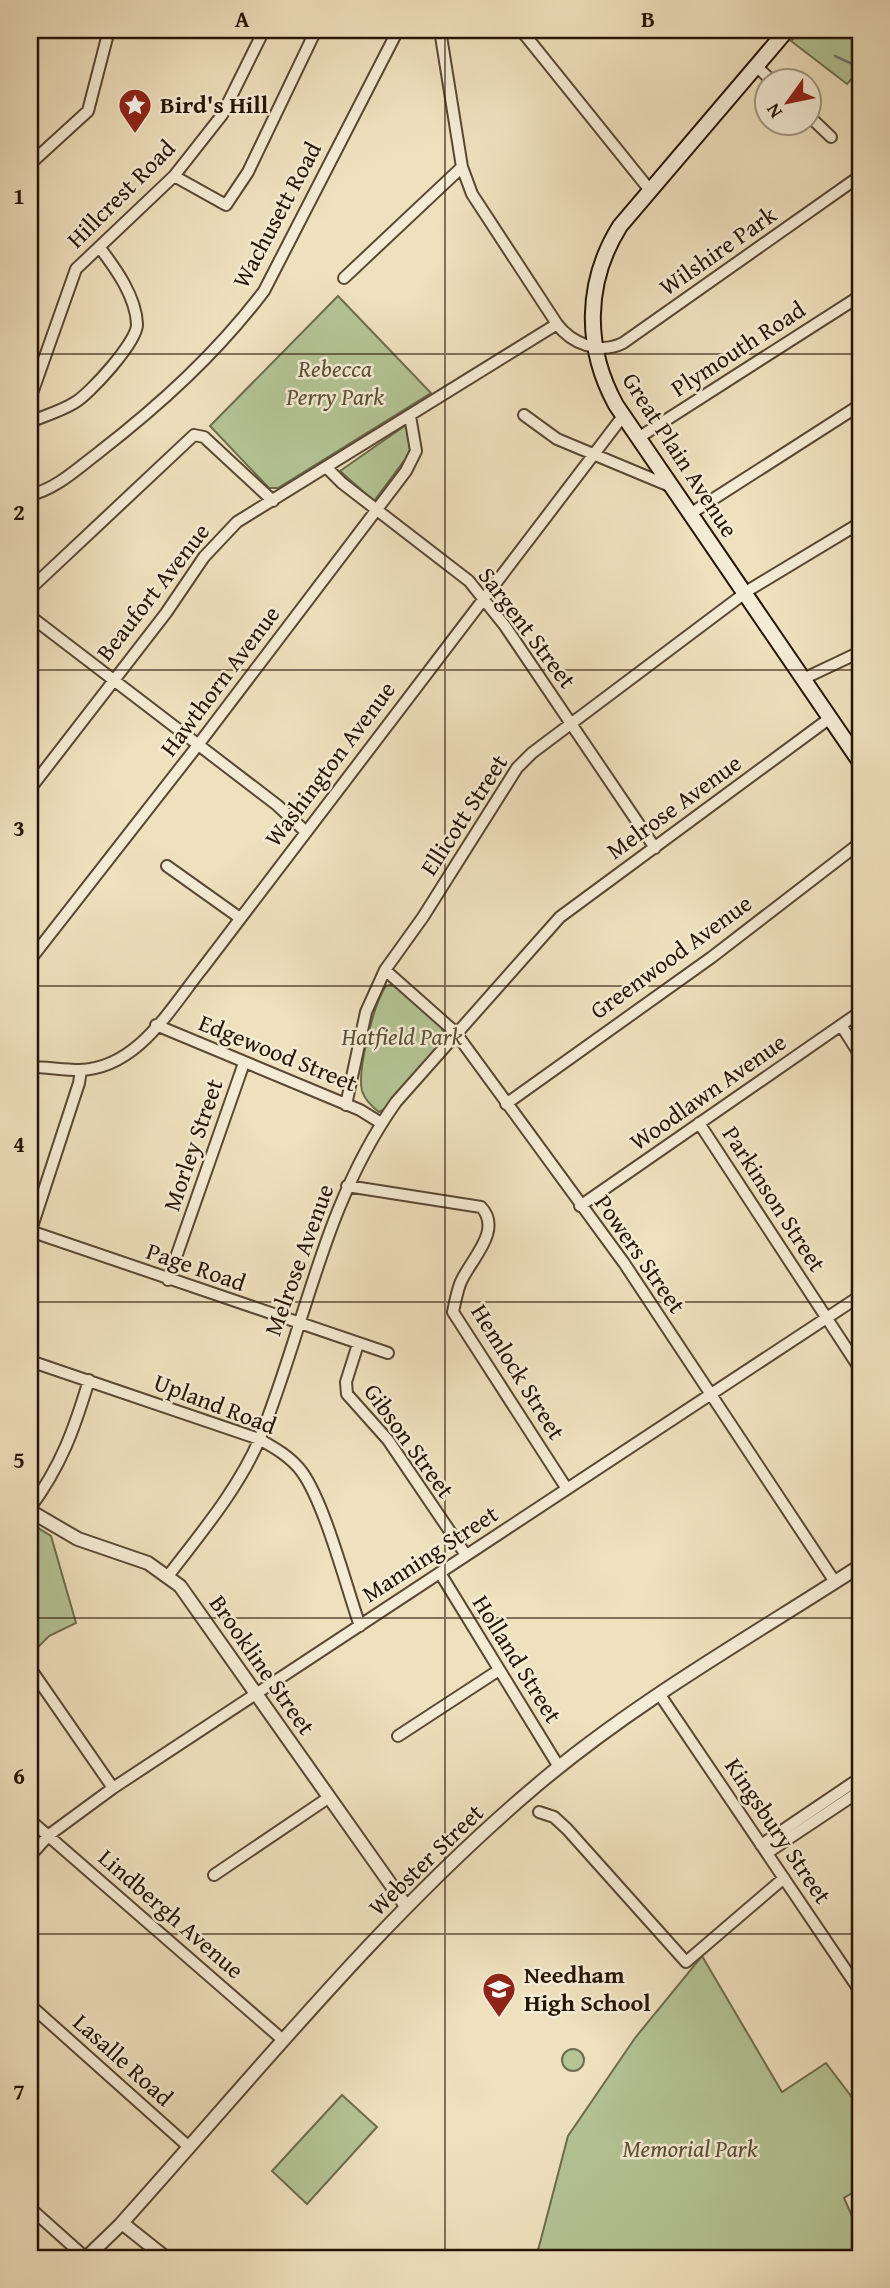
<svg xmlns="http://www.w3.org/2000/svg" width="890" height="2288" font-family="'Gentium Book Plus',serif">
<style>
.green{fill:#b4c495;stroke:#6d6c4d;stroke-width:2}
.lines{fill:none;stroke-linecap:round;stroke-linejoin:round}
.stream{stroke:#6f7873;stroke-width:2.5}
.minor-casing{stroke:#584733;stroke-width:14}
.tertiary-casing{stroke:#584733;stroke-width:16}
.secondary-casing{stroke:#261405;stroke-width:18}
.minor{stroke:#f5ecd5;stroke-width:10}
.tertiary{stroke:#f5ecd5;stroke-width:12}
.secondary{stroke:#f5ecd5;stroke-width:14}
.grid{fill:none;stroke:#261405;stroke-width:2;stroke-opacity:0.55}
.labels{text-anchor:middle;stroke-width:5;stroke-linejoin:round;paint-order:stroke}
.poi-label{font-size:24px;font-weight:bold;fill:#261405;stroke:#f5ecd5;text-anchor:start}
.street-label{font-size:24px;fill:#261405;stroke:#f5ecd5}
.park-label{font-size:24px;font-style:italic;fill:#585237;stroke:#f5ecd5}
.neatline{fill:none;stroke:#261405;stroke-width:2.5}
.grid-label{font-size:23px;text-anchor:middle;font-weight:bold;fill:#261405}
</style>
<rect width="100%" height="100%" fill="#efe1be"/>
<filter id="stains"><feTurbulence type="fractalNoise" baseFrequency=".00286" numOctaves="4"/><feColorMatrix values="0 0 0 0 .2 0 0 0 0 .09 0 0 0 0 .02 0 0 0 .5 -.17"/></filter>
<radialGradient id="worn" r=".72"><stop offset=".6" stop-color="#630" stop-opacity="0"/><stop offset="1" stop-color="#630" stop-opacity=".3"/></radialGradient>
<path class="green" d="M802,30H860V70L847,84L791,41Z
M338,296L431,393L278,488H269L210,426Z
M406,425L412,450L374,501L340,471Z
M395,984C410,998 445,1017 444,1039L387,1108L379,1112C371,1106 365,1100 362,1091C357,1070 374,1003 386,986Z
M30,1523L51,1536L76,1623L49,1636L30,1655Z
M702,1956L782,2092L826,2063L851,2096L860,2090V2188L844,2198L860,2234V2258H536L568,2136L635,2038Z
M562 2060a11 11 0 1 1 22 0a11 11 0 1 1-22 0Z
M342,2095L377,2127L307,2204L272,2171Z"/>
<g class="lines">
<path class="stream" d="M835,56L850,63L860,61"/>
<defs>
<path id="minor" d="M440,30L462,167L472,194L557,324C571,343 599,355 623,343L860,176
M521,30L649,189
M756,66L771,80
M810,117L831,137
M30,164L88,111L109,30
M174,176L226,205L248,172L316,30
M344,278L462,167
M30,399L76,269L174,176L222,115L264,30
M524,415L557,439L672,487
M30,422C44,416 61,411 74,403C89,395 138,341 137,324C136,297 116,269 100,248
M638,438L860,296
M327,468L342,483L469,581L505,626L655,848
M30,495C56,489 77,469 98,453C161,404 216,354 264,291L398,30
M690,514L860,405
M30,589L194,435L204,437L273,501
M30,616L277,805L305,831
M803,679L860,652
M30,789L166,613L204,557L237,522L557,324
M167,866L240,918
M30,960L198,745L406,471L416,451L410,416
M385,970L455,1032L624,1263L835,1582
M156,1025L360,1110L381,1123
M841,1025L860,1055
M30,1067C46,1067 63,1070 79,1070C137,1069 170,1009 202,969L623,416
M506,1104L712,957L860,843
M346,1105L366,1012L385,970L423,917L517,768L532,753L749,590L860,523
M699,1123L860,1369
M347,1186L481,1207C504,1231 468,1262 460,1284C457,1292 455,1302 453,1312L567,1489
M580,1206L860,1012
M30,1231L388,1353
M30,1233L79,1083L81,1070
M168,1280L244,1063
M358,1344L346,1382L347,1394L388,1440L466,1555
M30,1361L259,1439C275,1448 291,1457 302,1472C325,1504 346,1586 360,1626
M30,1508C61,1466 74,1430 89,1380
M440,1573L559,1767
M168,1576C201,1533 239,1488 260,1438C306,1324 323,1205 396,1102L560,917L830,718
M30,1668L113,1788
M660,1695L860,1991
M398,1736L499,1670
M539,1812L554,1817L567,1829L686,1962L784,1878
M30,1820L283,2040
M761,1845L860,1778
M767,1853L860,1791
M30,1856L49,1835L113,1788L860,1296
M214,1875L328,1798
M30,2005L189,2147
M30,2208L86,2258"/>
<path id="tertiary" d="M30,1511L78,1539L148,1563L180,1586L406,1906
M122,2223L166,2258
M86,2258L120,2225C255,2075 382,1916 537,1785C636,1701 752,1636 860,1566"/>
<path id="secondary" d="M787,30L620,226C585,282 584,347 616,405L860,762"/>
</defs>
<use href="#minor" class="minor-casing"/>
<use href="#tertiary" class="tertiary-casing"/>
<use href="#secondary" class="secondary-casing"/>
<use href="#minor" class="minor"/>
<use href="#tertiary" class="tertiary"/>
<use href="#secondary" class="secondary"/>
</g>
<path class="grid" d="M445,30V2258M30,354H860M30,670H860M30,986H860M30,1302H860M30,1618H860M30,1934H860"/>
<defs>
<symbol id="sight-pin" viewBox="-11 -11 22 30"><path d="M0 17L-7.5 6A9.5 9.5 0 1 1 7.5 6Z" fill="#8f2418" stroke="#f5ecd5"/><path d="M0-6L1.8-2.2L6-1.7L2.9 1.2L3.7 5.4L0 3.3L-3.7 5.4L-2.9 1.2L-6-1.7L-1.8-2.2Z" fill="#fff"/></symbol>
<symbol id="school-pin" viewBox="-11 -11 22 30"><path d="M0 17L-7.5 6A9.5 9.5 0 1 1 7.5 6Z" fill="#8f2418" stroke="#f5ecd5"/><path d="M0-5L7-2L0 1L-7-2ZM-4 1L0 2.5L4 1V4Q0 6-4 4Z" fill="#fff"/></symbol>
</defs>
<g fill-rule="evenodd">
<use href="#sight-pin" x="116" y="86" width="38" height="52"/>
<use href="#school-pin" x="480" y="1970" width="38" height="52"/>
</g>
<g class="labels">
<g class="poi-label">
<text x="160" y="113">Bird's Hill</text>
<text x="524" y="1983">Needham<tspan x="524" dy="28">High School</tspan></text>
</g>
<g class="street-label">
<text transform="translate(121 194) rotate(-45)" y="8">Hillcrest Road</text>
<text transform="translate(277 215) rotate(-62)" y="8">Wachusett Road</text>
<text transform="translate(718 251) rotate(-35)" y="8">Wilshire Park</text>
<text transform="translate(738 349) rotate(-33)" y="8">Plymouth Road</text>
<text transform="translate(680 455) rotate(57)" y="8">Great Plain Avenue</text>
<text transform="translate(153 592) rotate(-52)" y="8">Beaufort Avenue</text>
<text transform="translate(527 628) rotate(53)" y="8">Sargent Street</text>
<text transform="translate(220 681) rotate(-53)" y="8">Hawthorn Avenue</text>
<text transform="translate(330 764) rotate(-53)" y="8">Washington Avenue</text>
<text transform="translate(674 807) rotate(-36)" y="8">Melrose Avenue</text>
<text transform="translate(464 815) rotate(-57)" y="8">Ellicott Street</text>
<text transform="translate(671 957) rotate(-36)" y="8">Greenwood Avenue</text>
<text transform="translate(278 1053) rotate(22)" y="8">Edgewood Street</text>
<text transform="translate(708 1092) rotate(-35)" y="8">Woodlawn Avenue</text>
<text transform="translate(193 1145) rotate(-71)" y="8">Morley Street</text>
<text transform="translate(774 1199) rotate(57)" y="8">Parkinson Street</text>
<text transform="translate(640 1254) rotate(55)" y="8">Powers Street</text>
<text transform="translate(299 1260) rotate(-70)" y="8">Melrose Avenue</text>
<text transform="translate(196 1267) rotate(19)" y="8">Page Road</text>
<text transform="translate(518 1372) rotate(58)" y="8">Hemlock Street</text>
<text transform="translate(215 1404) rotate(21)" y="8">Upland Road</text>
<text transform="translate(409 1441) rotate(54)" y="8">Gibson Street</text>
<text transform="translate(430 1554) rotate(-33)" y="8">Manning Street</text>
<text transform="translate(517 1659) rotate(58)" y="8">Holland Street</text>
<text transform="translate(262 1665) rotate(55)" y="8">Brookline Street</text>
<text transform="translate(778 1831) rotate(56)" y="8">Kingsbury Street</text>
<text transform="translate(426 1860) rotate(-44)" y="8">Webster Street</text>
<text transform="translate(171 1914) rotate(41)" y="8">Lindbergh Avenue</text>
<text transform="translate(123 2060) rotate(42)" y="8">Lasalle Road</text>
</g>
<g class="park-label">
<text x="335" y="377">Rebecca<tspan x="335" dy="28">Perry Park</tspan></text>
<text x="402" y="1045">Hatfield Park</text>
<text x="690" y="2157">Memorial Park</text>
</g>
</g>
<rect width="890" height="2288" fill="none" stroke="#efe1be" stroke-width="77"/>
<g transform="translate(788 102) rotate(237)"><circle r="33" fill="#f5ecd5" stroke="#a29682" stroke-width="2"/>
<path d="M0-5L12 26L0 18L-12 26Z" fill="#8f2418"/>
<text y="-10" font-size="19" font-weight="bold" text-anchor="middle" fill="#261405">N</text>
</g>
<rect x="38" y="38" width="814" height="2212" class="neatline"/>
<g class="grid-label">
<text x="242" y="27">A</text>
<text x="648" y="27">B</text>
<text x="19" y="204">1</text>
<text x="19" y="520">2</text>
<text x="19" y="836">3</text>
<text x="19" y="1152">4</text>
<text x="19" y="1468">5</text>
<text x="19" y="1784">6</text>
<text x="19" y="2100">7</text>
</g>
<rect width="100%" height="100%" filter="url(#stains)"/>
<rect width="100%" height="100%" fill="url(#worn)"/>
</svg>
